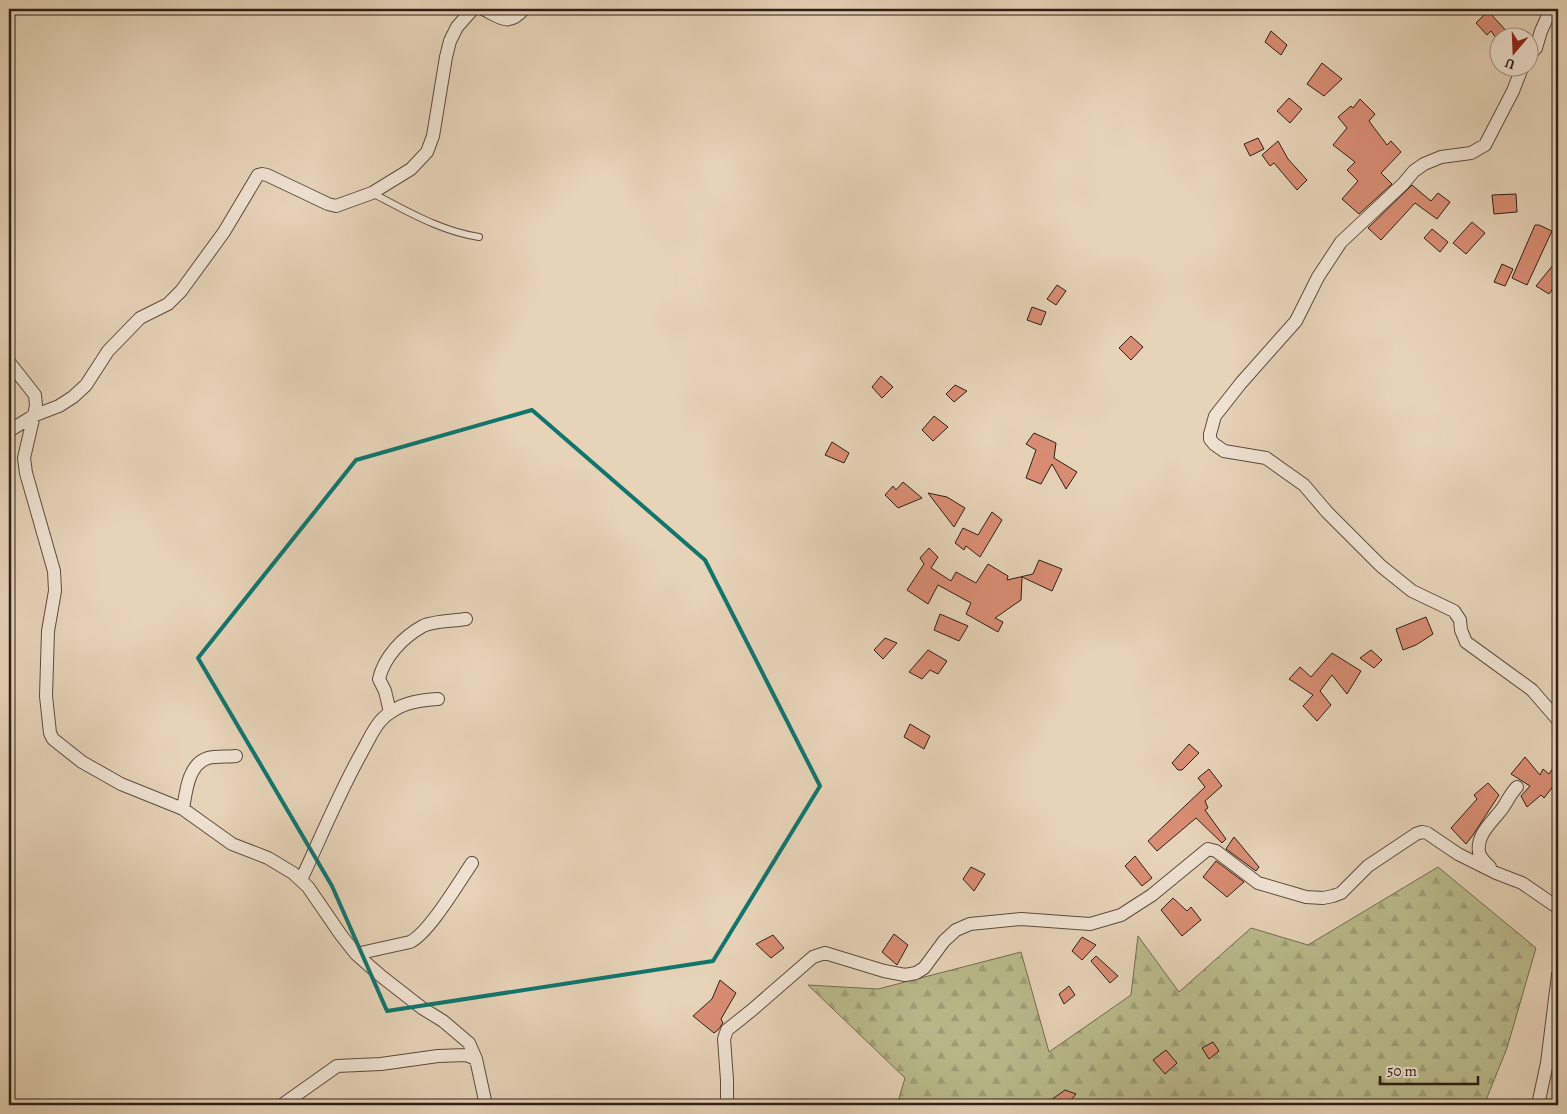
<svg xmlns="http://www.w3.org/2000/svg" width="1567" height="1114" font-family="Alegreya,serif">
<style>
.forest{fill:url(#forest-firs);stroke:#746e51}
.building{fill:#d98d74;stroke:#2e2016}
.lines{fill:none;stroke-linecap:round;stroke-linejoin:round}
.lane-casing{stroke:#5c4d3e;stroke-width:8}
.street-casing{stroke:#5c4d3e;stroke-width:14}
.lane{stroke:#efe2d1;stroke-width:6}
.street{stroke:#efe2d1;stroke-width:12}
.marked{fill:none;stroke:#0f766e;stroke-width:4;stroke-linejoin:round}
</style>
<defs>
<pattern id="forest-firs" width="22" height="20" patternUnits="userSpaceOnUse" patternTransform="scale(1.25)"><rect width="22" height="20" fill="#b9bb8c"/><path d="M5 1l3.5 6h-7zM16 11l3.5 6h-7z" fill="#9fa078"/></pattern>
</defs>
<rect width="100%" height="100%" fill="#e7d3b8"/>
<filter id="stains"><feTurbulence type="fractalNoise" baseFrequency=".004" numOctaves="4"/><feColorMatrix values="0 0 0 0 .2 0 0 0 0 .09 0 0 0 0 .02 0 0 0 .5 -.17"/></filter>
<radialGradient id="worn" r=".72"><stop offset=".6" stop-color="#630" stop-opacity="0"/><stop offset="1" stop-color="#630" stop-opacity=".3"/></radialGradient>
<path class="forest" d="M1438,867L1536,948L1507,1048L1484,1105H897L905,1078L808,985L878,989L1021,952L1049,1052L1131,995L1138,936L1179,992L1251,928L1308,945Z"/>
<path class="building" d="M1488,11L1499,23L1513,38H1496L1491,31L1487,35L1476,23Z
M1271,31L1287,45L1281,55L1265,42Z
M1322,63L1342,79L1324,96L1307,84Z
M1289,98L1302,109L1290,123L1277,111Z
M1360,99L1375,114L1369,121L1387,145L1391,141L1401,152L1381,173L1392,184L1359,214L1342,199L1358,181L1347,170L1355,162L1333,145L1347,128L1338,117L1351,106L1353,108Z
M1258,138L1264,149L1250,156L1244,144Z
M1278,141L1288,159L1307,180L1297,190L1274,163L1270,166L1262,155Z
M1412,185L1431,201L1438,193L1450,202L1437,219L1415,203L1381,240L1368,228Z
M1516,194L1517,212L1494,214L1492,195Z
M1472,222L1485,233L1466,254L1453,243Z
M1535,225H1539L1552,231L1527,285L1512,278Z
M1432,229L1448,242L1440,252L1424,238Z
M1558,259V281L1549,294L1536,286Z
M1502,264L1513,269L1505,286L1494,282Z
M1057,285L1066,291L1056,305L1047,299Z
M1032,307L1046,312L1041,325L1027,320Z
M1131,336L1143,347L1131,360L1119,348Z
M881,376L893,387L882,398L872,387Z
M955,385L967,391L954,402L946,394Z
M934,416L948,427L933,441L922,430Z
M1034,433L1056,443L1054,458L1077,472L1066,489L1052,464L1041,484L1026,478L1036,450L1026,444Z
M832,442L849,453L844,463L825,455Z
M903,482L922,498L898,508L885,495L893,486L896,490Z
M928,493L947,497L965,508L954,527Z
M992,512L1002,520L980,557L966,546L964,550L955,543L963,528L978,535Z
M929,548L938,557L931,568L951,581L956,572L976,583L988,564L1008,576L1007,580L1033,574L1039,560L1062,569L1052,591L1022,577L1021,600L995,618L1003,622L998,632L966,614L971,603L938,585L928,604L907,590L924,564L920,558Z
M940,614L968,626L959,641L934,630Z
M1426,617L1433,634L1416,645L1403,650L1396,629Z
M885,638L897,643L883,659L874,650Z
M928,650L947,661L938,674L930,670L922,679L909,672Z
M1371,650L1382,660L1374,668L1360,658Z
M1332,653L1361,671L1347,694L1332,675L1320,691L1331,705L1317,721L1303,706L1313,695L1289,679L1300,667L1311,677Z
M910,724L930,736L924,749L904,737Z
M1189,744L1199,753L1182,770H1178L1172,763Z
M1525,757L1540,775L1543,769L1549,774L1558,761V780L1544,798L1541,795L1527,807L1521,796L1530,786L1511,774Z
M1209,769L1222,786L1205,801L1208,808L1205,810L1226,839L1222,843L1196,818L1157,851L1148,841L1205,787L1198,778Z
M1488,783L1499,795L1473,835L1466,844L1451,828L1477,799L1474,795Z
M1234,837L1259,867L1256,871L1226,849Z
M1135,856L1152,878L1142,886L1125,866Z
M1216,861L1244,882L1227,897L1203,877Z
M971,867L985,874L974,891L963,879Z
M1173,898L1187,911L1191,907L1201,920L1182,936L1161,910Z
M894,934L908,945L897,965L882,952Z
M773,935L784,948L771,958L756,944Z
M1082,937L1096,945L1082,960L1072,951Z
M1096,956L1118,976L1110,983L1091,961Z
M720,980L736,993L721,1019L723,1023L718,1030L714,1033L693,1016L712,999Z
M1069,986L1075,995L1064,1004L1059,994Z
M1213,1042L1219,1051L1209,1059L1202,1048Z
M1166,1050L1177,1063L1165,1074L1153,1060Z
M1065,1090L1076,1094L1067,1105H1058L1051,1100Z"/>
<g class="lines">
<defs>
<path id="lane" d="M372,193C407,211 440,231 479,237"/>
<path id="street" d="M483,9C501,18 508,27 524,9
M1530,54L1536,48L1541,31L1551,9
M1522,68L1513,91L1485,145L1471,153L1441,157L1424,164L1414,171L1403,184L1341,242L1318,277L1296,321L1241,383L1215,416L1210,434V439L1214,444L1224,451L1266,458L1304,485L1327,512L1381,566L1412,591L1454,611L1460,620L1461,630L1466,642L1532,690L1558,720
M9,362L35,395L36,406L24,458L26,473L54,571L55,591L48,631L46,696L50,733L53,739L82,762L121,784L183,809L232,844L268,858L293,873L308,887L341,935L356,954L381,976L422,1008L443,1021L469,1043L476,1059L486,1105
M9,431L33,416L59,406L73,397L86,385L108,351L140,318L168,304L181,291L224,232L258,175L262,174L267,175L328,204L336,206L372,193L411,169L427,152L433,136L446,57L450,41L457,27L473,9
M390,712L385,691L379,679C384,657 403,637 423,626C433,621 454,621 466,619
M183,809C186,792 188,764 208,758C216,756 227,757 236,756
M1490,867C1486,863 1480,858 1479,852C1476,833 1495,820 1504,806C1509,798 1511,793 1517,787
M301,880C321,837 339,793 362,752C370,738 376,721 391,712C405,702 422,700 438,699
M356,954L410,942C429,933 459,882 472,863
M282,1105L337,1066L381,1064L438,1056L466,1055L476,1059
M727,1105V1080L724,1039L727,1030L752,1010L813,957L825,953L884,971L905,975L916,973L924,968L944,941L956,930L970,924L1021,919L1090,924L1121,915L1152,895L1208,849L1216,851L1258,883L1306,897L1323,898L1333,896L1341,893L1368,866L1416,834L1422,832L1427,833L1458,854L1496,873L1522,883L1554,905
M1538,1105L1547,1063L1558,975"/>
</defs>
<use href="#lane" class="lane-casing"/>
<use href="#street" class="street-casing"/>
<use href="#lane" class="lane"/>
<use href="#street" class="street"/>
</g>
<path class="marked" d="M532,410L705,560L820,786L713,961L387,1011L332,886L198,658L356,460Z"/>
<rect width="1567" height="1114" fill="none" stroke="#e7d3b8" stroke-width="30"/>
<rect x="10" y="10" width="1547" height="1094" fill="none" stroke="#2e2016" stroke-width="2.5"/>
<rect x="15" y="15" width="1537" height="1084" fill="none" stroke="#2e2016"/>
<g transform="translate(1514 52) rotate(199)"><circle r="24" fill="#efe2d1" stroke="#a29486"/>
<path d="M0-4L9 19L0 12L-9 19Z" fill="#8f2418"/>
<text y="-8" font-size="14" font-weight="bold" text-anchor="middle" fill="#2e2016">U</text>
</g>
<path d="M1380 1076v8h98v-8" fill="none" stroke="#2e2016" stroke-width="2.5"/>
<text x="1387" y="1076" font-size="15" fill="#2e2016" stroke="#efe2d1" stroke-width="4" paint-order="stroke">50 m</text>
<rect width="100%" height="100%" filter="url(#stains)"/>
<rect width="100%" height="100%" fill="url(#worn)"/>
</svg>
